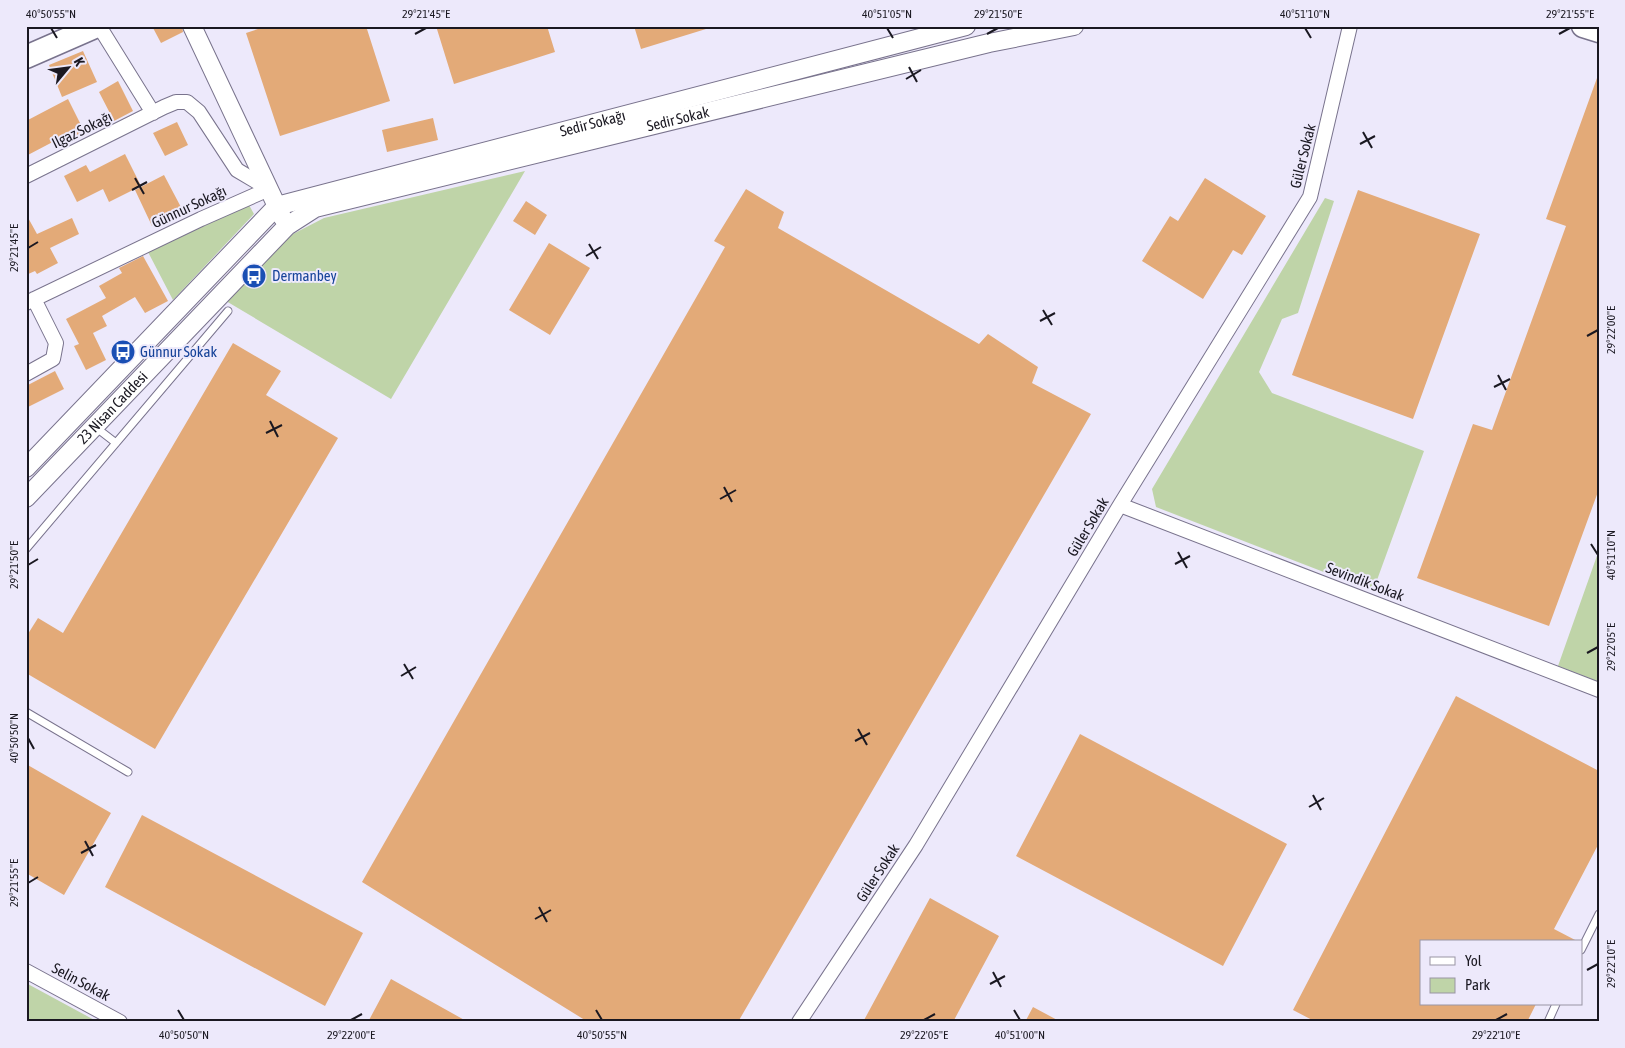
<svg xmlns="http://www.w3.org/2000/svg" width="1625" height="1048" font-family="'Asap Condensed',sans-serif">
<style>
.green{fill:#bfd4a8}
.building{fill:#e3aa78}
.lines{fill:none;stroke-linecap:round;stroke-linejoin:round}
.service-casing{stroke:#79738d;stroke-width:9}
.minor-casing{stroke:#79738d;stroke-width:16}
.tertiary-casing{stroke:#79738d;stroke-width:20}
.primary-casing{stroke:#79738d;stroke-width:25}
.service{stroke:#fff;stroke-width:7}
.minor{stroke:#fff;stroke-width:14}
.tertiary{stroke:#fff;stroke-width:18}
.primary{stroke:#fff;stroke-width:22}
.ticks{fill:none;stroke:#1a1821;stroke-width:2}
.labels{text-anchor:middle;stroke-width:4;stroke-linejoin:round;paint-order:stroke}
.street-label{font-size:15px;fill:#1a1821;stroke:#ede9fb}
.transit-label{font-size:15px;fill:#164399;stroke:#ede9fb;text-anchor:start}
.neatline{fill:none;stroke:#1a1821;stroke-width:2}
.ticks-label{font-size:12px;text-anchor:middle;fill:#1a1821}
</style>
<rect width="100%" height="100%" fill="#ede9fb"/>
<path class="green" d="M525,171L391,399L226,301L279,246L293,234L324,218Z
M1325,198L1334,201L1298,313L1282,319L1259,372L1272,393L1424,451L1373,591L1156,507L1152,489Z
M249,205L254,214L173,300L148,252Z
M1599,550V682L1558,666Z
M26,983L98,1022H26Z"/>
<path class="building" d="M152,26H182L183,32L161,43Z
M267,26H366L390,101L280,136L246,33Z
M436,26H547L555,52L454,84Z
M634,26H706V29L641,49Z
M83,51L97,82L62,97L49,65Z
M1597,78H1599V489L1549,626L1417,578L1473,424L1492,430L1566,226L1546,219Z
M118,81L133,111L114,121L99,92Z
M68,99L85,133L69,141L66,135L26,156V121Z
M433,118L438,140L387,152L382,130Z
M177,122L188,145L165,156L153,133Z
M125,154L141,186L109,202L103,189L77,202L64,176L86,165L90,172Z
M164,175L183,211L152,226L135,190Z
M1205,178L1266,216L1242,255L1233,250L1203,299L1142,261L1170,216L1178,221Z
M746,189L784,212L778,228L979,344L988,334L1038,367L1032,383L1091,414L738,1022H588L362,882L725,247L714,241Z
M1358,190L1480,234L1413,419L1292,375Z
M526,201L547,215L535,235L513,221Z
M26,214L37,234L72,218L79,234L50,248L58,263L37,274L35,271L26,275Z
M549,243L590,268L550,335L509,310Z
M143,256L168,301L145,313L135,297L102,316L107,326L93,333L106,360L86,370L74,346L79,344L66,319L106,298L99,286L122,273L119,268Z
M233,343L281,371L266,395L338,438L155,749L26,673V637L38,618L63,633Z
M55,371L64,389L26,408V386Z
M1456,696L1599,771V843L1554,929L1579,942H1421V1004H1536L1527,1022H1316L1293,1010Z
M1080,734L1287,844L1223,966L1016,856Z
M26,764L111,813L64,895L26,873Z
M142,815L363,933L325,1006L105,887Z
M930,898L999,936L953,1022H863Z
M391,979L468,1022H368Z
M1033,1007L1061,1022H1025Z"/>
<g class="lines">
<defs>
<path id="service" d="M94,426L116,443
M26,549L228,311
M26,712L128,772
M1581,950L1599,914
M1548,1022L1556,1004"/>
<path id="minor" d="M99,26L153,113
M26,176L164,107L176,102H187L199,112L237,170L269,189
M26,303L201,219L269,189
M26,374L53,359L56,343L34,299
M1120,505L1599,690
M26,971L120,1022
M799,1022L916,845L1120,505L1310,197L1350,26"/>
<g id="tertiary">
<path d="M192,26L282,217"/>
<path id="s1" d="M26,468L277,206L966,26"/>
<path id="s2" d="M26,498L287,226L315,208L989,43L1074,26"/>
</g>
<path id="primary" d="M1583,26L1599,31
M26,57L97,26"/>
</defs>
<use href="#service" class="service-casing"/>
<use href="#minor" class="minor-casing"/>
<use href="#tertiary" class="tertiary-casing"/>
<use href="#primary" class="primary-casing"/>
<use href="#service" class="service"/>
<use href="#minor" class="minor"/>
<use href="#tertiary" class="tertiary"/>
<use href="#primary" class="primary"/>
</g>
<path class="ticks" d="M51,28L57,38M887,28L893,38M1305,28L1311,38M415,34L426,28M987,34L998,28M1559,34L1570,28M909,67L917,82M906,79L921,70M1363,132L1372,148M1360,144L1375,136M135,178L144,194M132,190L147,182M589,244L598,259M28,248L38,242M586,256L601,247M1043,310L1052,325M1040,321L1055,313M1587,336L1598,330M1498,375L1506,390M1494,387L1510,379M270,421L278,437M266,433L282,425M724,487L732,502M720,499L736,490M1591,544L1598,555M1178,552L1187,568M1175,564L1190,556M28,565L38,559M1587,653L1598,647M404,664L413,679M401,676L416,667M858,729L867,745M28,738L34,749M855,741L870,733M1313,795L1321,810M1309,807L1324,798M85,841L93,856M81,853L96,845M28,883L38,877M539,907L547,922M535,919L551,910M1587,970L1598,964M993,972L1001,987M990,984L1005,976M178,1010L184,1020M596,1010L602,1020M1014,1010L1020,1020M351,1020L362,1014M924,1020L935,1014M1496,1020L1507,1014"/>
<defs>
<symbol id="bus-disc" viewBox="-11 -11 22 22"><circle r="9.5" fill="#1a4fb4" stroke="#ede9fb"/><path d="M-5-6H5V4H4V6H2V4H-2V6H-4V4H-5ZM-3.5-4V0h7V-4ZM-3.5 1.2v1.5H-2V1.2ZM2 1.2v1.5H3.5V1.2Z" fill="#fff"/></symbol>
</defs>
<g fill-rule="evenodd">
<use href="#bus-disc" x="240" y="262" width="28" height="28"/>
<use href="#bus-disc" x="109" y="338" width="28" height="28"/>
</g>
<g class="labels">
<g class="street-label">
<text dy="5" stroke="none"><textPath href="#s2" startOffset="784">Sedir Sokak</textPath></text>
<text dy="5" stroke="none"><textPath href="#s1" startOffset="689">Sedir Sokağı</textPath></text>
<text transform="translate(82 130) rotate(-26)" y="5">Ilgaz Sokağı</text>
<text transform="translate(1303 156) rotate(-76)" y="5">Güler Sokak</text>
<text transform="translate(189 207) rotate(-25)" y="5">Günnur Sokağı</text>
<text dy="5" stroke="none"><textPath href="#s2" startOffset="125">23 Nisan Caddesi</textPath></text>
<text transform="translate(1088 527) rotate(-59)" y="5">Güler Sokak</text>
<text transform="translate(1365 582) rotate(21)" y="5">Sevindik Sokak</text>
<text transform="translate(878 873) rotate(-57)" y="5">Güler Sokak</text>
<text transform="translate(81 982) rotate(28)" y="5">Selin Sokak</text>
</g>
<g class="transit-label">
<text x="272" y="281">Dermanbey</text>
<text x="140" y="357">Günnur Sokak</text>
</g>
</g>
<rect width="1625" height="1048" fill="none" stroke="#ede9fb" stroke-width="55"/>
<rect x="1420" y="940" width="162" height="65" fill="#ede9fb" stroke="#9995a4"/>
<rect x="1430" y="957" width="25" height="8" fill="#ffffff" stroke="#9995a4"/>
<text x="1465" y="966" font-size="15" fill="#1a1821">Yol</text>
<rect x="1430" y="978" width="25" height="15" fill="#bfd4a8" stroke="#9995a4"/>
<text x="1465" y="990" font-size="15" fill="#1a1821">Park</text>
<g transform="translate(68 68) rotate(61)" stroke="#ede9fb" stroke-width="4" paint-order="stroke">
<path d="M0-4L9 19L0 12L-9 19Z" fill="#1a1821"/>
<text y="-8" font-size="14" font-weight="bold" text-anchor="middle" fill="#1a1821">K</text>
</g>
<rect x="28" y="28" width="1570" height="992" class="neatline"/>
<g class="ticks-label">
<text x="51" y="18">40°50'55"N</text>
<text x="426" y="18">29°21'45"E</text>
<text x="887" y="18">40°51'05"N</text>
<text x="998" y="18">29°21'50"E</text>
<text x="1305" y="18">40°51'10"N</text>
<text x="1570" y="18">29°21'55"E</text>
<text transform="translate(14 248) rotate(-90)" y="4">29°21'45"E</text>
<text transform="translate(1611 330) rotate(-90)" y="4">29°22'00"E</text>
<text transform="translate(1611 555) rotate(-90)" y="4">40°51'10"N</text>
<text transform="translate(14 565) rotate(-90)" y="4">29°21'50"E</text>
<text transform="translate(1611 647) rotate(-90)" y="4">29°22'05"E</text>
<text transform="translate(14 738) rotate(-90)" y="4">40°50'50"N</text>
<text transform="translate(14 883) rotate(-90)" y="4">29°21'55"E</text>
<text transform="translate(1611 964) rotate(-90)" y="4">29°22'10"E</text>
<text x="184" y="1039">40°50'50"N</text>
<text x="351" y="1039">29°22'00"E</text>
<text x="602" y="1039">40°50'55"N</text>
<text x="924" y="1039">29°22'05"E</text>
<text x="1020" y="1039">40°51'00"N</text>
<text x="1496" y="1039">29°22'10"E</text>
</g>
</svg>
